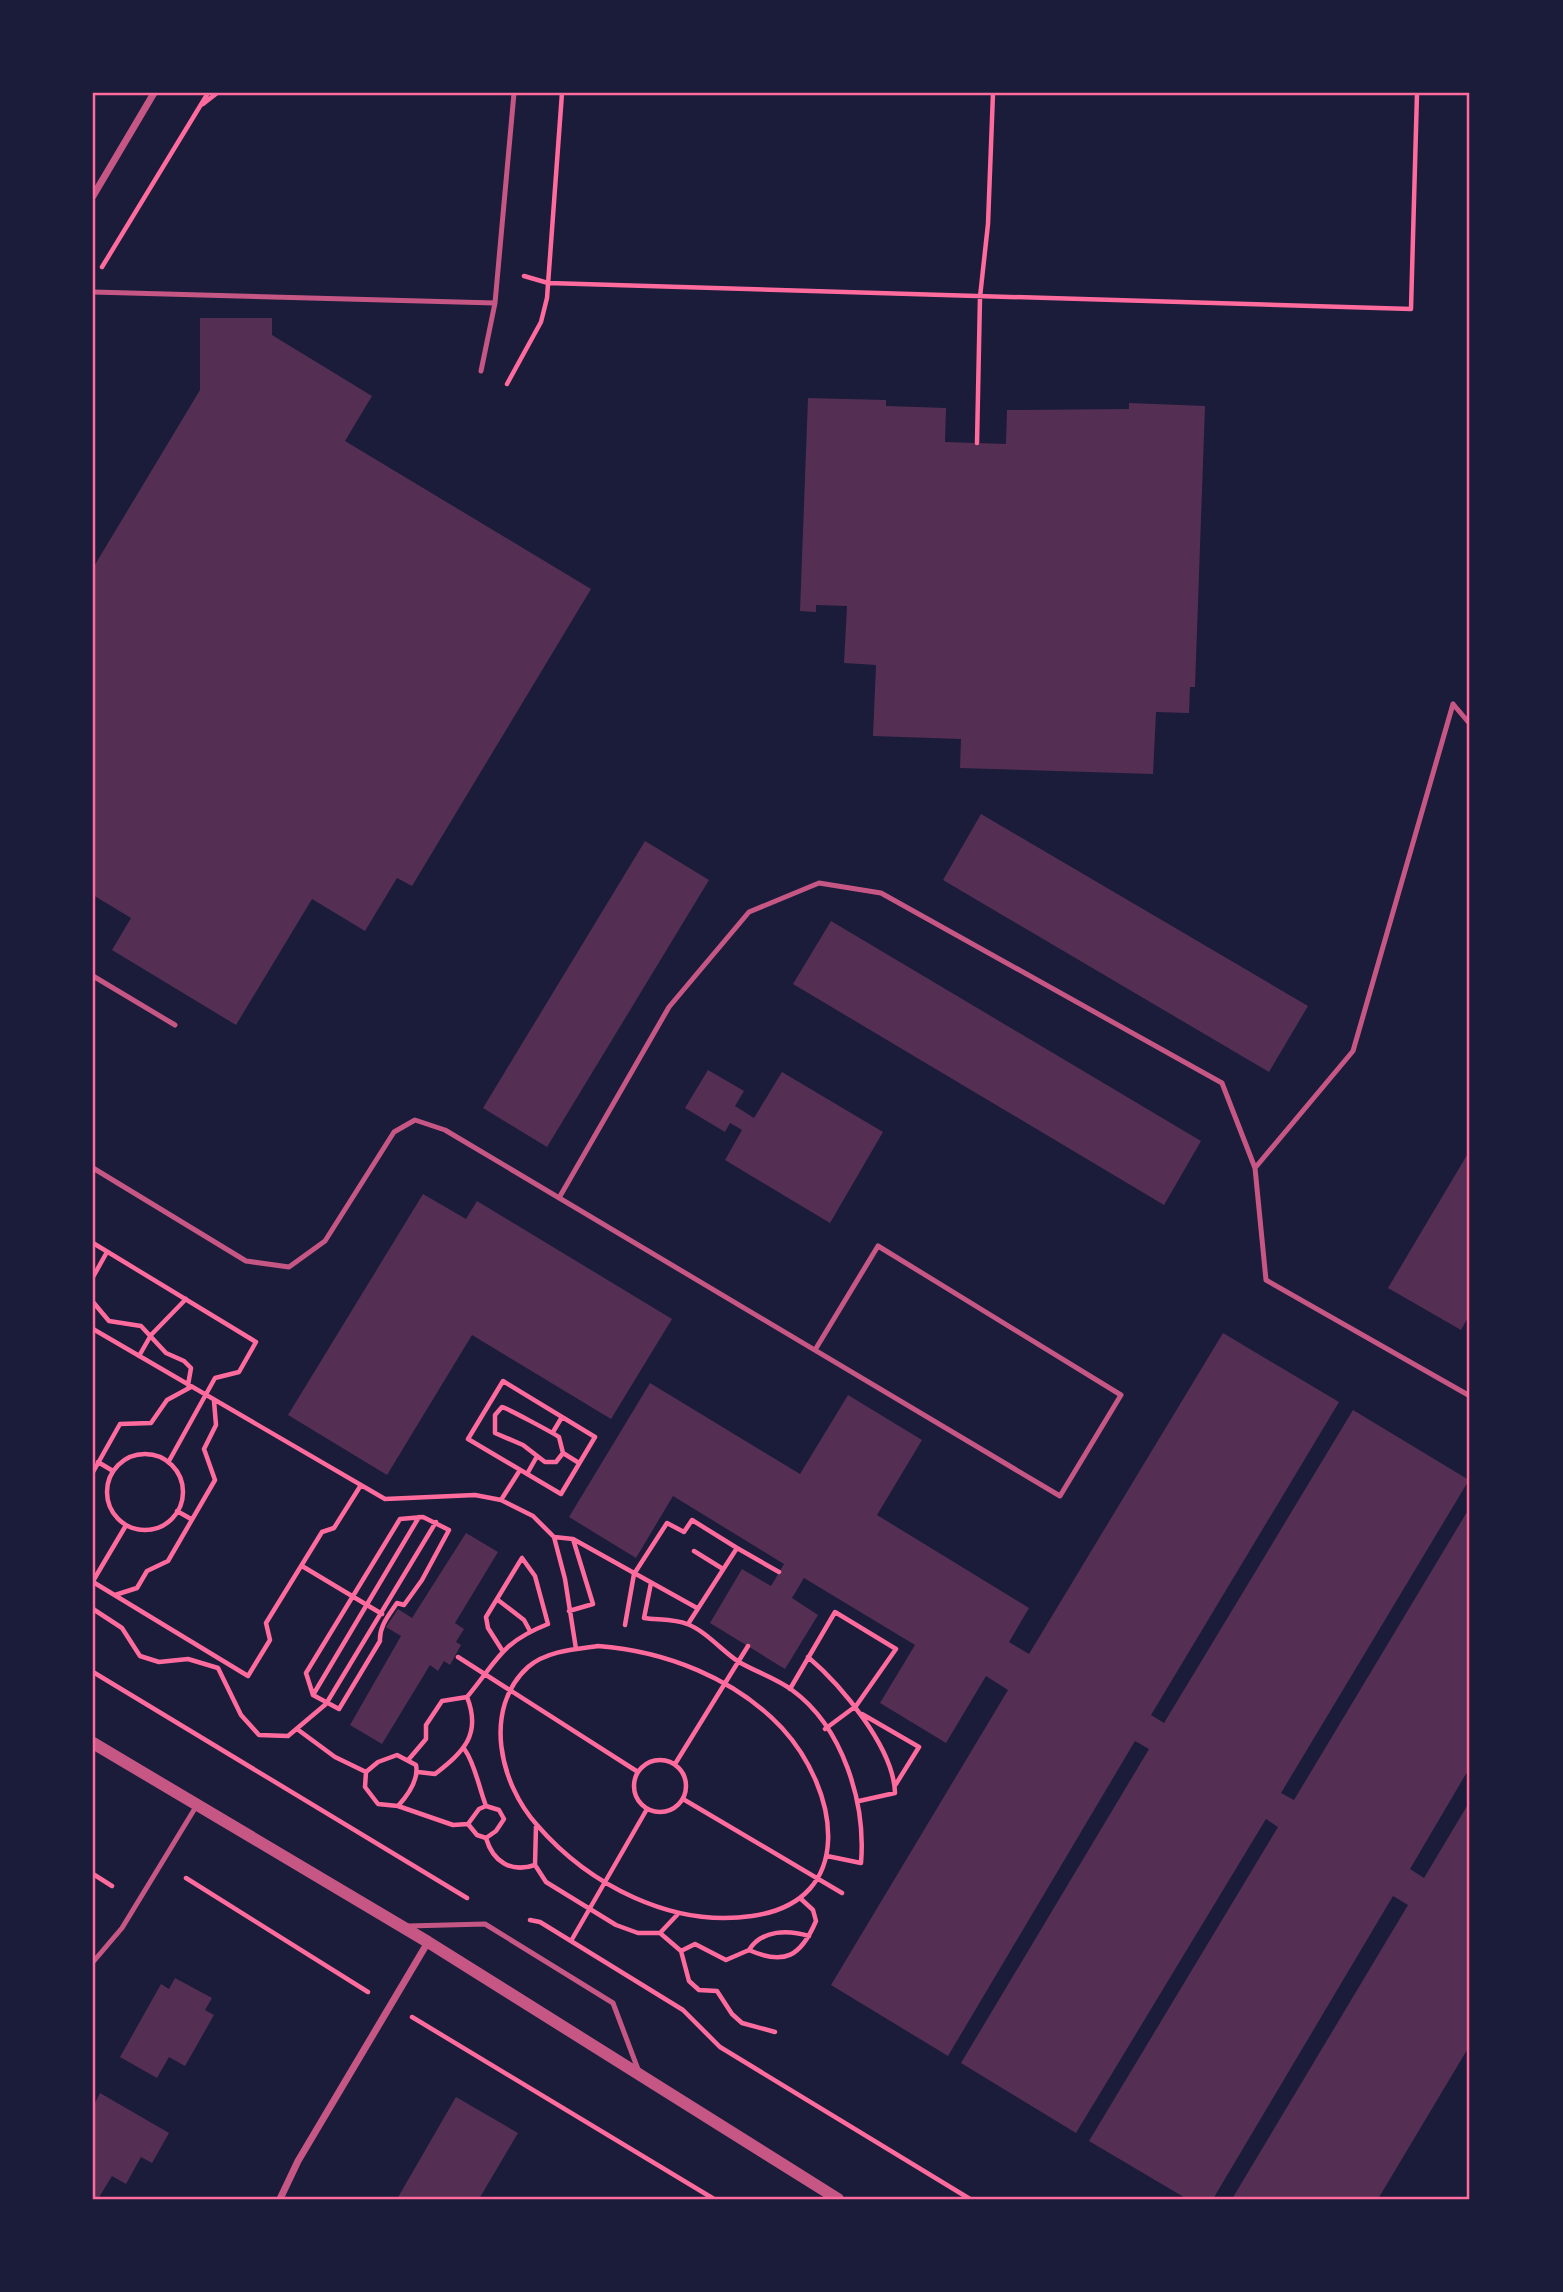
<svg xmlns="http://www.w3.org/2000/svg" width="1563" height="2292" font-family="'Public Sans',sans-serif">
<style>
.building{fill:#542f53}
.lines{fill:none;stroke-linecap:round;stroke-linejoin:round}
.path{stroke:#ff6b9d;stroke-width:4.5}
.service{stroke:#c65784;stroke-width:5}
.minor{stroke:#c65784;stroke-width:7}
.tertiary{stroke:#c65784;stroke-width:12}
.neatline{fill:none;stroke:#ff6b9d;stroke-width:2.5}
</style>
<rect width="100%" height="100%" fill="#1b1b3a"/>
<path class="building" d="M200,318H272V335L372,396L345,441L591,589L412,886L397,878L365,931L312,899L236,1025L112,950L131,918L93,895V568L200,390Z
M808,398L886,400V406L946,408L945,442L1006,444L1007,410L1129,409V403L1205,406L1195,687H1190L1189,713L1156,712L1153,774L960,768L961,739L873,736L876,665L844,663L847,606L816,605V612L800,611Z
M981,814L1308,1006L1269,1072L943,880Z
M645,841L709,880L547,1147L483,1108Z
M831,921L1201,1141L1164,1205L793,984Z
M708,1070L744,1091L735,1106L754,1118L782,1072L883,1132L830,1223L725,1160L742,1130L730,1123L725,1132L685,1108Z
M1470,1150V1314L1461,1330L1388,1288Z
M423,1194L466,1219L477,1201L672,1319L611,1419L472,1335L387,1475L288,1415Z
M1223,1333L1339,1402L1151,1715L1164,1723L1353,1410L1469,1480L1281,1793L1294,1800L1470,1507V1767L1410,1869L1424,1878L1470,1801V2045L1378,2199H1232L1408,1905L1393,1896L1213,2199H1187L1089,2141L1278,1827L1266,1819L1076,2133L961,2063L1149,1749L1135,1741L948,2056L831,1985L1008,1690L986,1676L946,1743L880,1703L915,1645L804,1578L792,1598L818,1615L785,1669L710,1623L742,1569L771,1586L784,1564L673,1496L636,1558L569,1517L650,1383L800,1474L848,1395L922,1440L877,1515L1029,1608L1009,1642L1029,1654Z
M466,1533L498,1552L455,1623L464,1629L456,1642L461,1645L450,1665L444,1661L438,1671L430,1665L382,1744L350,1725L401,1636L386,1627L398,1609L412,1618Z
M175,1978L212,1998L205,2010L214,2015L185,2066L169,2057L157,2078L120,2057L161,1984L169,1989Z
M100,2093L169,2133L152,2163L141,2157L126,2184L112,2176L98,2199H93V2107Z
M456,2097L518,2133L479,2199H397Z"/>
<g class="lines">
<path class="path" d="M203,104L217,93
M102,267L208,93
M524,276L548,283L1411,309L1417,93
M507,384L541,322L547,298L562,93
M977,443L980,297L988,224L993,93
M93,1243L256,1342L239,1372L215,1378L169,1461
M93,1277L107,1252
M93,1302L109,1321L141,1326L166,1353L184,1361L191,1368L188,1385
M93,1329L385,1499L475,1495L501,1500L533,1516L554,1537L565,1579L576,1649
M139,1356L151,1335L186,1299
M503,1381L595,1437L561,1494L468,1439Z
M502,1407C505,1407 555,1434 559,1437L563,1453L556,1462H545L523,1445L495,1433V1415Z
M553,1432L562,1417
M563,1453L579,1463
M107 1492a38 38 0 1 1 76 0a38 38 0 1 1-76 0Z
M98,1462L113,1471
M93,1472L120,1424L151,1423L167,1400L191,1387
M527,1474L536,1458
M501,1500L520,1470
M177,1511L191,1519
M423,1517L449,1530L422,1580L404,1605L397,1603C389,1615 379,1626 380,1641L339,1709L313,1695L306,1673L400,1519Z
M554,1537L573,1539L697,1608
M737,1548L779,1572
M694,1551L723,1569
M302,1566L382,1614
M93,1581L125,1527
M93,1582L248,1676L270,1640L266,1623L322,1532L334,1528L361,1485
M651,1583L644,1618C657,1620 675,1619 687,1624C706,1631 722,1651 739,1662C756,1672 776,1678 792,1690C843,1727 866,1803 861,1863L827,1856
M115,1595L137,1588L147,1571L168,1561L215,1480L204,1449L216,1425L214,1401
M498,1600L524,1620L530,1631
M93,1609L122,1628L140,1656L159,1662L188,1659L218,1668L241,1715L259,1735L288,1736L326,1704L436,1522
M569,1611L593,1604L573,1539
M625,1625L634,1574L667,1523L684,1532L692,1520L737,1548L688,1624
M598,1646C665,1651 735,1678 782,1728C838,1789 859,1901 752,1916C672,1928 589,1885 537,1825C500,1784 482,1709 528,1667C546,1651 575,1649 598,1646Z
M458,1657L638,1772
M808,1657C841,1685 894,1748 895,1793L859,1801
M93,1672L467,1898
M790,1689L835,1612L896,1649L856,1706L825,1729
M313,1695L419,1517
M862,1714L919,1747L896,1784
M297,1729L335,1757L366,1772
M465,1750C475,1764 479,1788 486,1806
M397,1755L416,1765C419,1780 408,1795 398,1806L378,1804L365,1787L366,1772L378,1762Z
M409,1759L426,1739V1725L442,1701L467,1697C498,1660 500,1643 548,1624L535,1576L522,1558L486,1617L488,1628L502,1650
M634 1786a26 26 0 1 1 52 0a26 26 0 1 1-52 0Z
M675,1764L748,1646
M418,1772L435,1774C463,1752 482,1735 467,1697
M683,1799L842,1893
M398,1806L453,1825L468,1824
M486,1806L499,1810L504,1819L496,1831L486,1838L477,1835L468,1824L479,1809Z
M536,1826L535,1865L546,1882L616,1925L638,1933H660L677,1915
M486,1838C493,1862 511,1873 535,1865
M93,1874L112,1886
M186,1878L368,1992
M530,1920L540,1922L683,2010L720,2047L970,2199
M660,1933L681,1951L689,1981L699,1990L717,1991L732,2014L742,2023L775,2032
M571,1941L647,1809
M749,1950C762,1929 789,1930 809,1936
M681,1951L695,1944L726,1960L749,1950C785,1966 801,1956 816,1921L813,1910L800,1898
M412,2017L714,2199"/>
<path class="service" d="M93,292L495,303
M481,371L495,303L514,93
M1453,704L1353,1051L1255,1168L1266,1280L1470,1396
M1453,704L1470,724
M93,976L175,1025
M93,1168L246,1261L289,1267L325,1241L394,1132L415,1120L445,1130L1060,1496L1121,1395L878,1246L815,1350
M559,1198L669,1007L749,912L819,883L881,893L1222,1083L1255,1168
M408,1926L485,1924L613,2003L639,2072
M93,1962L122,1928L197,1805"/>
<path class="minor" d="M93,196L154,93
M280,2199L298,2161L428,1942"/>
<path class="tertiary" d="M93,1743L428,1942L838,2199"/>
</g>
<rect width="1563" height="2292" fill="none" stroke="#1b1b3a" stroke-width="189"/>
<rect x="94" y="94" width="1374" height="2104" class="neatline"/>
</svg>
